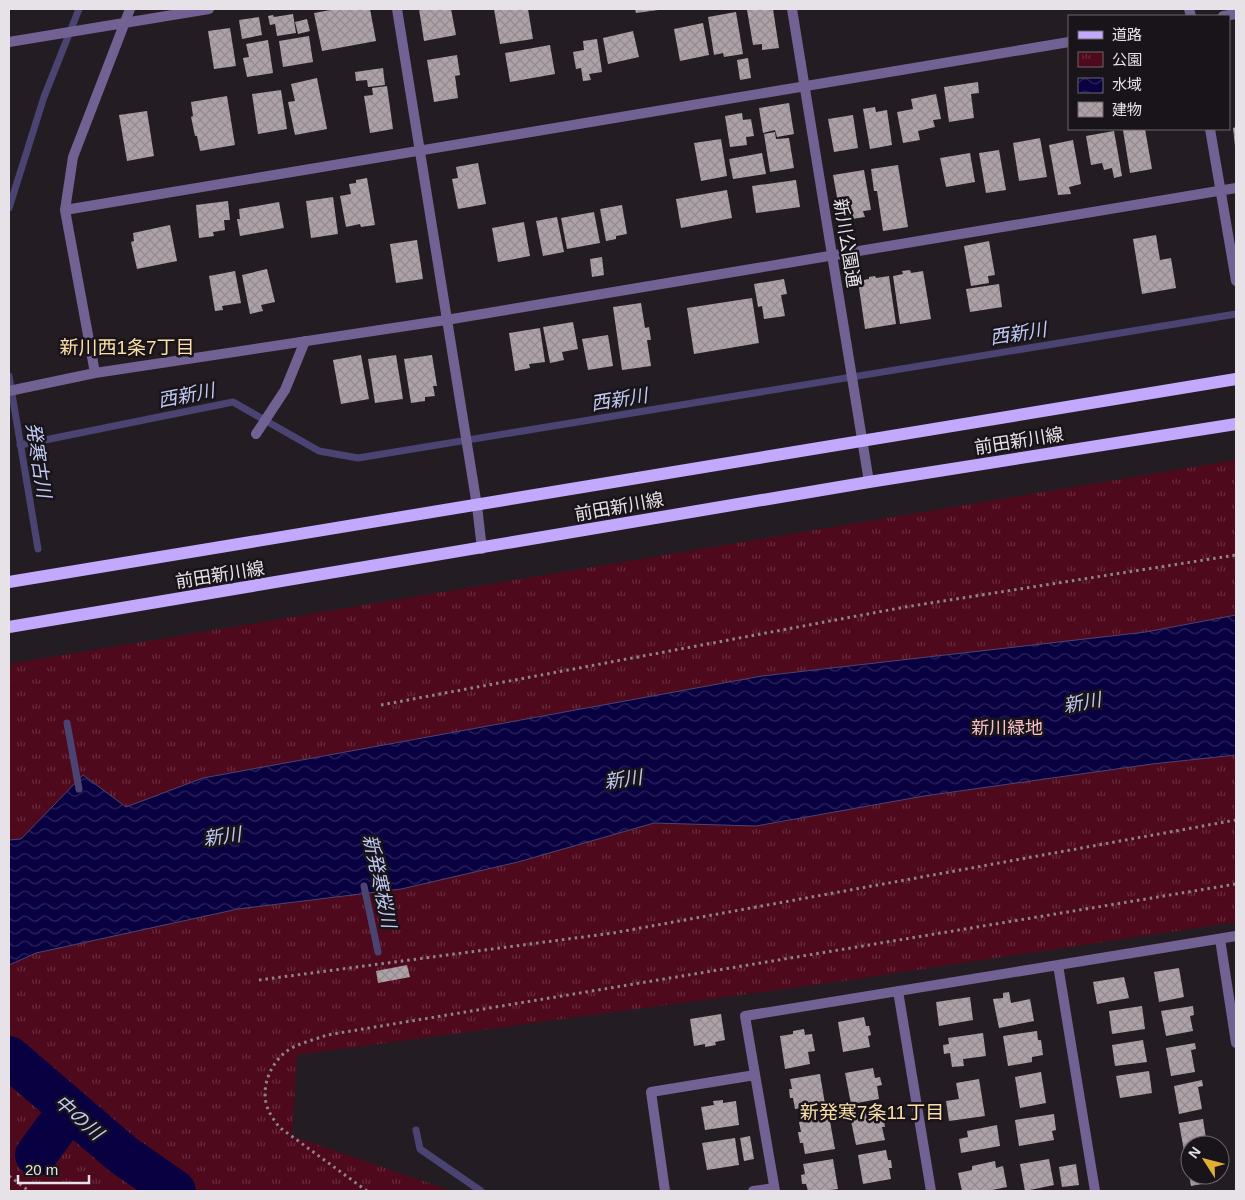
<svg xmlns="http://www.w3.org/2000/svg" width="1245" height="1200" font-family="Arial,'Noto Sans JP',sans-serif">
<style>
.park{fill:url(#park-tufts)}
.water{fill:url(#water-waves);stroke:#4b4473}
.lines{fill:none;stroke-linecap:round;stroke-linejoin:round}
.stream{stroke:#4b4473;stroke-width:7}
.river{stroke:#090041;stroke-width:42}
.building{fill:url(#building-cross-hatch)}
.path{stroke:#8b868c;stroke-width:3;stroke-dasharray:2.5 4;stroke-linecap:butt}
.service{stroke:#726294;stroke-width:10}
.minor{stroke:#726294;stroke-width:10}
.tertiary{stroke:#726294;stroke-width:10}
.primary{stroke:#c3a9fd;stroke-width:12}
.labels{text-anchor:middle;stroke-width:5;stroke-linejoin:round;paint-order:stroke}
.street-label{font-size:18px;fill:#e6e2e7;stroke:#19141a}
.park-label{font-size:18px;fill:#f4c1c7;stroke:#19141a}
.water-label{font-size:19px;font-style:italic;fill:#bfc9f2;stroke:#19141a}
.neighbourhood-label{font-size:19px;fill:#fcdfa6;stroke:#19141a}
</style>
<defs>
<pattern id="park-tufts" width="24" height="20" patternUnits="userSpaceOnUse" patternTransform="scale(1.25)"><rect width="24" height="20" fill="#4f091c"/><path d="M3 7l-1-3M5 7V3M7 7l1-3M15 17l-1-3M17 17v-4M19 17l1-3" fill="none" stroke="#682d3d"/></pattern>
<pattern id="water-waves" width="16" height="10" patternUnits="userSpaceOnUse" patternTransform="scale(1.25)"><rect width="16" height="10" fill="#090041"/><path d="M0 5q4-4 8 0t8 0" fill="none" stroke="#2d255c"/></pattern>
<pattern id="building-cross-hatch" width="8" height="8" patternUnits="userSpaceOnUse" patternTransform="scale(1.25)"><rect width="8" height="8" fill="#ada2a7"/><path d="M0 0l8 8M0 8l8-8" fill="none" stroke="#938a8e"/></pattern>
</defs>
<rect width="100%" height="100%" fill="#231d23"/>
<path class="park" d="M1236,460V922L843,981L297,1055L292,1136L452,1191H9V664Z"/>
<path class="water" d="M1236,615V755L1152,764L924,796L756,826L654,823L518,862L401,889L238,909L36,953L9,965V840L21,839L83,775L126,807L203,778L762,676L1146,632Z"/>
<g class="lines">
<path class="stream" d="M9,208L44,97L79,9
M9,376L38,549
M20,445L233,402L319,451L358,458L1236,314
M67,723L79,789
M364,886L378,952
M416,1130L420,1149L481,1191"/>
<path class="river" d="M9,1057L122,1154L175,1191
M36,1155L70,1109"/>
</g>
<path class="building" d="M336,9H370L376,41L322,51L314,13Z
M419,9H451L456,35L424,41Z
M494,9H528L533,39L500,44Z
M635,9H658V10L636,13Z
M755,9H773L779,48L762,50V44L753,45L747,10Z
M736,12L743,54L724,57L723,53L714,55L708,17Z
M293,14L296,33L277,36L275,24L270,25L268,16L273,15L274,17Z
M259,17L262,35L242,39L239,20Z
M307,19L310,31L298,34L295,22Z
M703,23L709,55L680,61L674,29Z
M230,28L236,66L214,69L208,31Z
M633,31L639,57L608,64L603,38Z
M309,36L313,62L283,67L279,41Z
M597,39L602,72L589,74L591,80L583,81L581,68L576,69L573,52L584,50L583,41Z
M268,40L273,73L247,77L243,58L249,57L246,44Z
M550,45L555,74L510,82L505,53Z
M457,55L460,75L455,76L458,98L434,102L427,60Z
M748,58L751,78L740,80L737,60Z
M383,68L385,85L368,87L367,80L356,81L355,72Z
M317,78L327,129L295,135L288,102L295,101L291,84Z
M978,82L979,93L971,94L974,118L949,122L944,87Z
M387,86L393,129L370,133L364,96L373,95L372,88Z
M281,90L287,129L258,134L252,94Z
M936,94L941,119L933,120L935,127L918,131L920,140L903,143L897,112L913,109L911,99Z
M227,96L235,145L200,151L197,136H195L191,117L193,116L191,102Z
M789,103L794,134L777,137L775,130L763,133L759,108Z
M875,107L876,112L887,110L892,145L870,149L863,109Z
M147,111L154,156L127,161L119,115Z
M742,113L743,120L751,119L754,136L746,137L747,145L730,147L725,116Z
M853,115L858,148L834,152L828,119Z
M1236,127V146H1235L1233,128Z
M1131,129H1145L1152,169L1130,173L1123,130Z
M1114,131L1122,176L1114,178L1112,168L1104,170L1102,163L1091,165L1086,136Z
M775,132L776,139L789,138L794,168L770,172L764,134Z
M1040,138L1047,177L1019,181L1013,143Z
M721,139L727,176L701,181L694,143Z
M1073,140L1081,184L1069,187L1071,194L1058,195L1049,145Z
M999,150L1006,190L986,193L979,153Z
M762,153L766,174L733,179L729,159Z
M970,153L975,182L946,187L940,158Z
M478,163L486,204L458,209L452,179L458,178L456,167Z
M898,165L908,227L883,231L877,191H874L871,169Z
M864,170L871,210L863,211L865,217L845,220L842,207L839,208L833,175Z
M367,178L375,225L361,227L360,224L346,227L340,196L351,194L349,184L356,183V180Z
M796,180L800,207L756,213L752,186Z
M727,190L732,218L681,228L676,199Z
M333,197L338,234L311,238L306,201Z
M228,201L230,220H224L225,230L213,232L214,236L199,238L196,205Z
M279,202L284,228L240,236L237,219H240L239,209Z
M622,205L627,234L616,236V239L606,241L600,209Z
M594,212L600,243L567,249L561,218Z
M557,217L564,252L543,256L536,221Z
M524,222L530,256L498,262L492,228Z
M170,225L177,261L137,269L131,242L134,241L133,233Z
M1156,235L1160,260L1171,258L1176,288L1142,294L1133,239Z
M417,240L423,279L396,283L390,244Z
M989,241L995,275L988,276L989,283L971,286L964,246Z
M602,257L604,275L592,277L590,259Z
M267,269L275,302L261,305L263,311L250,314L242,275Z
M910,270L911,273L923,271L931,319L900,324L893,276L903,274L902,271Z
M235,271L241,303L222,306L223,310L215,311L209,276Z
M875,276L876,278L889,276L896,324L865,329L858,281L869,279V277Z
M784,279L787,294L781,295L785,316L764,319L762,306L758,307L754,284Z
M999,284L1002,307L970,312L966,289Z
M752,298L759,343L694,354L687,308Z
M641,303L645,328L649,327L651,340H647L651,366L622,370L613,307Z
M573,322L578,349L562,352L564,360L550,363L543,327Z
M540,328L545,362L529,364L530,368L515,371L509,333Z
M608,335L613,366L588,370L582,339Z
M361,355L369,399L341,404L333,360Z
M396,355L403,399L375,403L368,359Z
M432,355L437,386H433L435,396L425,397V401L411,403L404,359Z
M407,965L410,977L378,983L376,971Z
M1179,968L1184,997L1159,1002L1154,972Z
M1124,977L1129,998L1097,1004L1093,982Z
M1009,992L1011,1003L1030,999L1034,1021L999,1028L993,999L1003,998V993Z
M970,997L973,1020L939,1026L936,1002Z
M1142,1006L1145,1029L1112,1034L1109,1011Z
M1193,1006L1194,1015L1190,1016L1193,1031L1166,1036L1161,1011Z
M721,1014L725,1040L715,1042L716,1045L705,1047V1044L694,1046L690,1019Z
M864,1017L866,1026H869L871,1035L868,1036L870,1047L843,1052L838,1022Z
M804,1029L805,1035L812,1034L815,1051L808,1052L810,1064L785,1069L780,1036L793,1034V1031Z
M1037,1031L1038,1040H1041L1043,1055L1032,1057V1062L1008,1066L1003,1036Z
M983,1033L986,1056L963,1059L964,1066L952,1067L950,1053L944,1054L943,1045L949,1044L948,1038Z
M1143,1040L1147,1062L1115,1066L1112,1045Z
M1195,1043L1196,1049L1191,1050L1195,1072L1171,1076L1166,1048Z
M873,1068L875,1078L880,1077L882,1085L877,1086L879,1099L851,1104L845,1073Z
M1149,1071L1152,1093L1120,1098L1116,1076Z
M1041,1072L1046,1103L1020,1108L1015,1077Z
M820,1074L825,1104L795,1109L793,1098H790L789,1089H792L790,1079Z
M979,1079L985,1116L949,1121L946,1101L959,1099L956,1083Z
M1202,1080L1203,1086L1198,1087L1202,1109L1179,1114L1174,1086Z
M723,1100V1103L736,1101L739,1125L705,1130L701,1107L714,1105L713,1101Z
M879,1111L881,1120H884L885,1127H882L885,1140L856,1145L850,1116Z
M1054,1114L1056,1130L1052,1131L1054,1140L1019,1146L1015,1120Z
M829,1116L835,1149L805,1154L803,1143H800L798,1132H801L799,1122Z
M1203,1119L1207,1145H1190V1150L1184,1151L1179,1123Z
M997,1125L1000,1146L961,1153L959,1139L968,1137L967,1131Z
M750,1136L754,1159L744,1161L740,1138Z
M735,1138L739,1165L707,1170L702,1143Z
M886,1150L888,1160H891L892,1168H889L891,1179L863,1184L858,1155Z
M833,1159L838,1189L823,1191H808L806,1184H802L801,1175L805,1174L803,1164Z
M1049,1159L1054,1185L1025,1191L1020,1164Z
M1190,1159V1175H1217L1218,1181L1191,1186L1186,1160Z
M995,1161L996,1168L1003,1166L1007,1187L987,1191H962L958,1173L972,1170V1166Z
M1076,1164L1079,1185L1062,1187L1059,1167Z"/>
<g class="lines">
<path class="path" d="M381,705L905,607L1236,555
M259,980L613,933L1236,820
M9,1176L29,1191
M367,1191L279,1127C274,1120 268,1112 266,1103C262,1084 271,1063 287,1051C298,1043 314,1040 327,1035L1236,884"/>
<path class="service" d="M256,434L285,390L305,341"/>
<path class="minor" d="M397,9L477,506L482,549
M1189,9L1191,16
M1223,16L1236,14
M9,42L209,9
M1210,129L1236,281
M65,210L1069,42
M95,373L65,210L73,157L130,9
M9,391L95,373L446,320L1236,188
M1220,939L1236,1043
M1058,965L1095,1191
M898,991L931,1191
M665,1191L651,1092L755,1075
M753,1191L774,1188
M775,1191L745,1016L1236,936"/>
<path class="tertiary" d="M792,9L869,482"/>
<path class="primary" d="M9,582L1236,379
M9,627L869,482L1236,424"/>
</g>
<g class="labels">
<g class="street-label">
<text transform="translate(847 243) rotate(81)" y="6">新川公園通</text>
<text transform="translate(1019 441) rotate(-9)" y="6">前田新川線</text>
<text transform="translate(619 507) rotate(-10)" y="6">前田新川線</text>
<text transform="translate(220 575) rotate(-9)" y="6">前田新川線</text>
</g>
<g class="park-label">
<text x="1007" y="734">新川緑地</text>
</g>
<g class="water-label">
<text transform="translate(1018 333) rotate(-9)" y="7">西新川</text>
<text transform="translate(186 395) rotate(-11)" y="7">西新川</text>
<text transform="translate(619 399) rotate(-9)" y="7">西新川</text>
<text transform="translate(39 460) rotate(81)" y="7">発寒古川</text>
<text transform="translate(1082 702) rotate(-10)" y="7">新川</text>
<text transform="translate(623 779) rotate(-8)" y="7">新川</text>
<text transform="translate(222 836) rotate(-8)" y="7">新川</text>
<text transform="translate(380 881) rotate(78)" y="7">新発寒桜川</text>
<text transform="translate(79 1117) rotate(41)" y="7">中の川</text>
</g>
<g class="neighbourhood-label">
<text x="127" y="354">新川西1条7丁目</text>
<text x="872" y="1119">新発寒7条11丁目</text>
</g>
</g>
<rect width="1245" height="1200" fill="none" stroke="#e6e2e7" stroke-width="20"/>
<rect x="1068" y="15" width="162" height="115" fill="#19141a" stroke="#6b666c"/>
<rect x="1078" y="31" width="25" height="8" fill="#c3a9fd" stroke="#6b666c"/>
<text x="1112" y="40" font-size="15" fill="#e6e2e7">道路</text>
<rect x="1078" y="52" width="25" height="15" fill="url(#park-tufts)" stroke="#6b666c"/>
<text x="1112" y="65" font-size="15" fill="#e6e2e7">公園</text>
<rect x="1078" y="78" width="25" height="15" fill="url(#water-waves)" stroke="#6b666c"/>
<text x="1112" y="90" font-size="15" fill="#e6e2e7">水域</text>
<rect x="1078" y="102" width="25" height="15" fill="url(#building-cross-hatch)" stroke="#6b666c"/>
<text x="1112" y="115" font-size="15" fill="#e6e2e7">建物</text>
<g transform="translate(1205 1160) rotate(306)"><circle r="24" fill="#19141a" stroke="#6b666c"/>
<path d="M0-4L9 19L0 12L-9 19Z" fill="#e2af34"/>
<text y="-8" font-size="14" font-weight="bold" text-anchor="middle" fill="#e6e2e7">N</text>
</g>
<path d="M18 1175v8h71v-8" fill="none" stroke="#e6e2e7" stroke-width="2.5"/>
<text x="25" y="1175" font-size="15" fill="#e6e2e7" stroke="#19141a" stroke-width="4" paint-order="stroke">20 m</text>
</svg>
